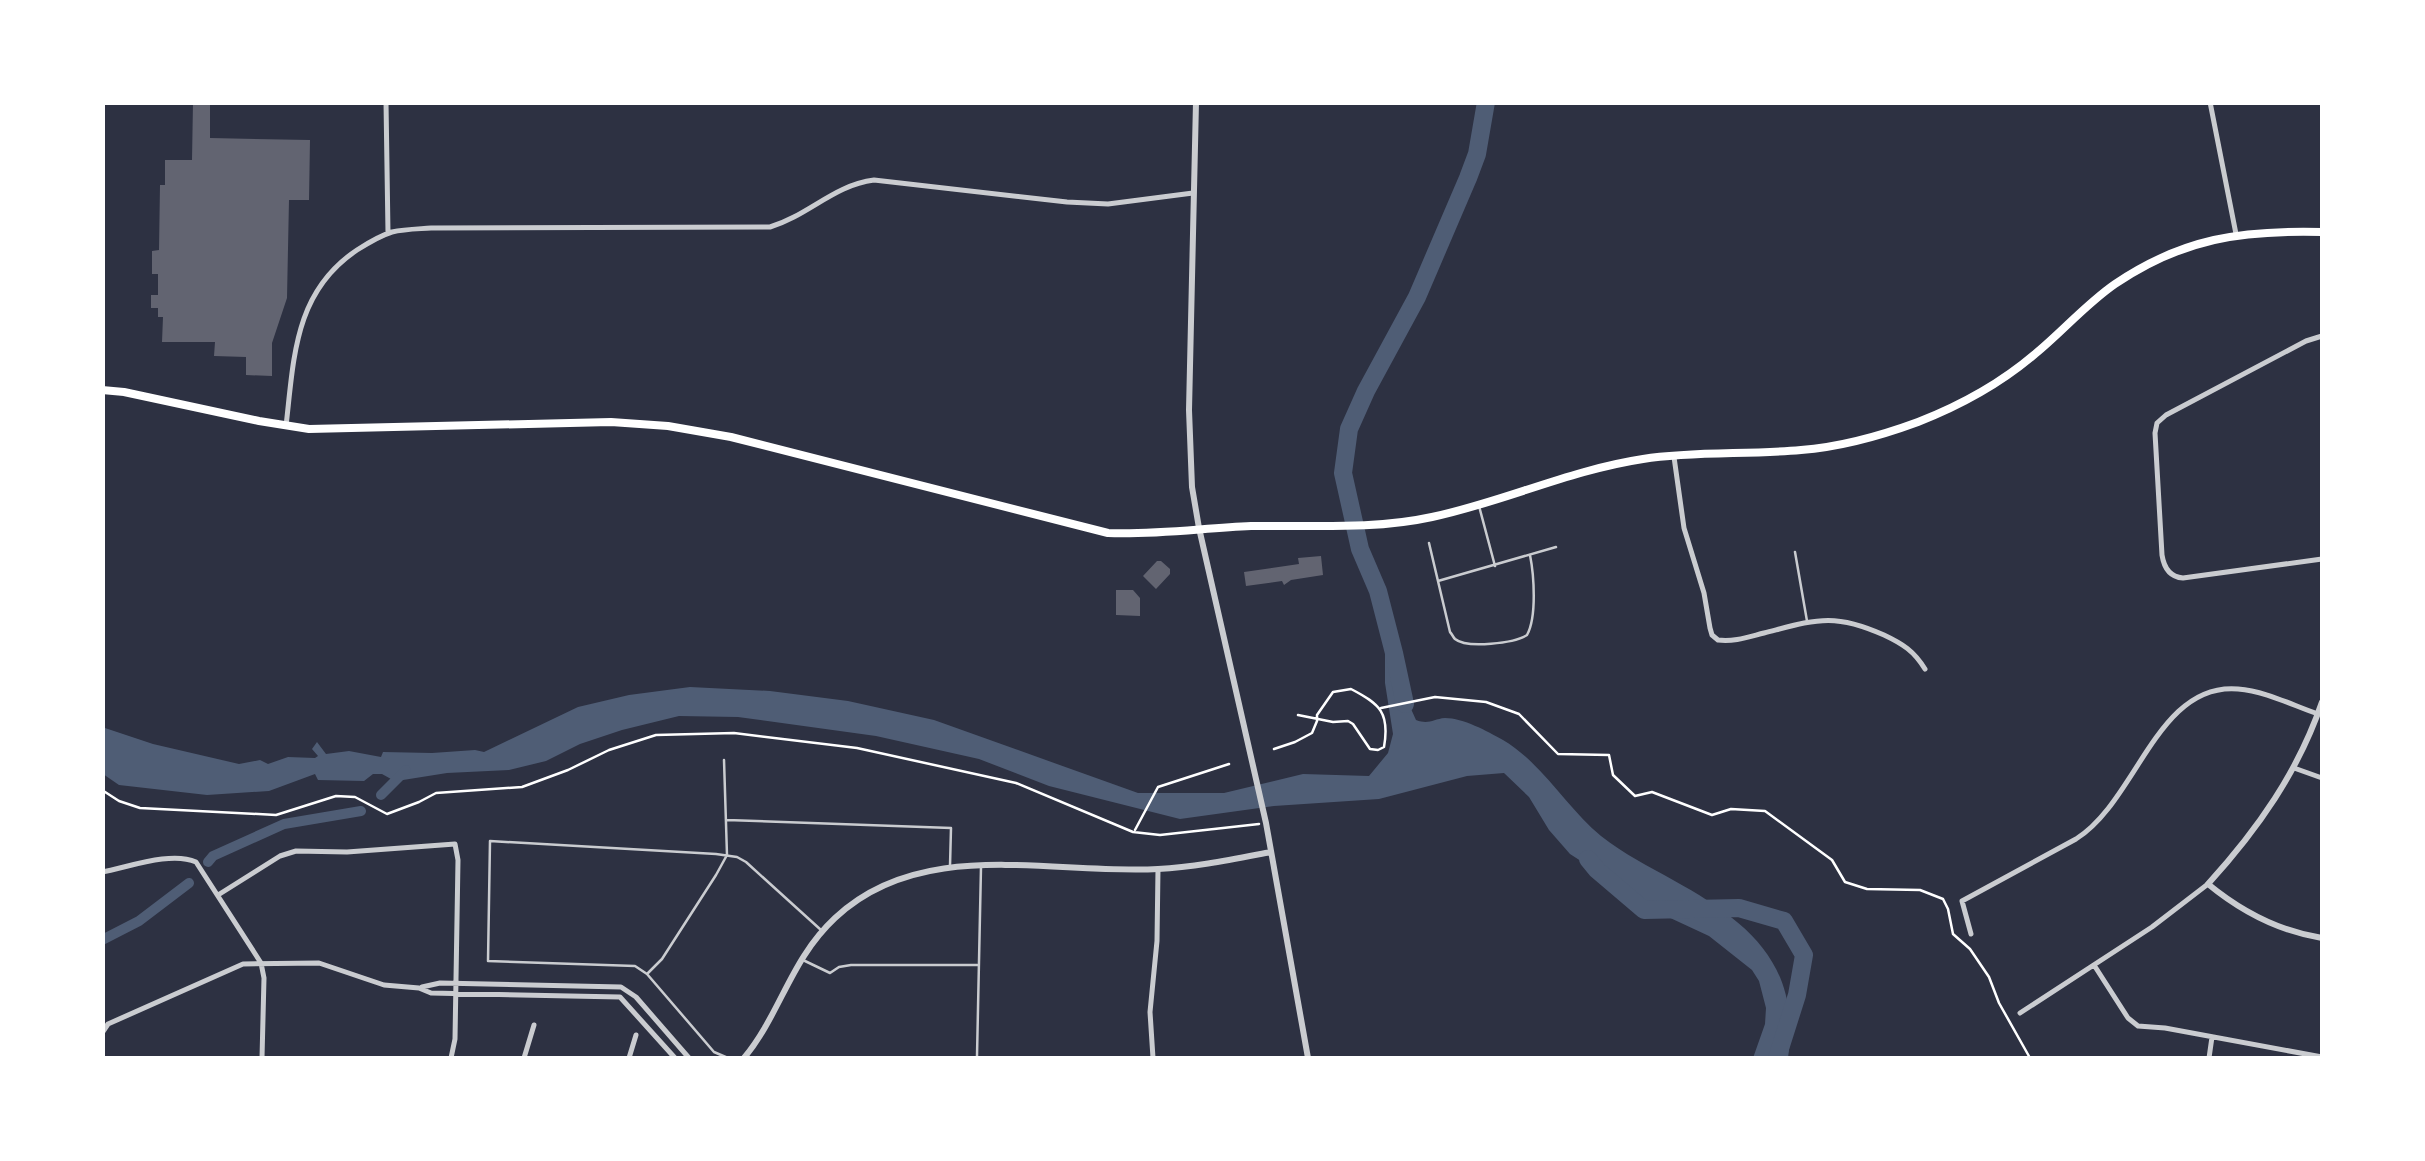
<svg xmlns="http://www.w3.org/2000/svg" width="2425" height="1161" font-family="Lora,serif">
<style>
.water{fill:#4f5d75}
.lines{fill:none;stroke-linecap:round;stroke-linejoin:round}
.canal{stroke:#4f5d75;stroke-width:10}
.river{stroke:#4f5d75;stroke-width:18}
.building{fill:#626471}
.path{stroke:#fff;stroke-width:2.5}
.service{stroke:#caccd0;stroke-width:2.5}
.minor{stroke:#caccd0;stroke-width:5}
.tertiary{stroke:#caccd0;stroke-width:6}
.secondary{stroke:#fff;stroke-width:8}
</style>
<rect width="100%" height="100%" fill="#2d3142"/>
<path class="water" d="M1385,651L1416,720C1429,725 1433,719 1445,718C1463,718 1487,731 1503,740C1542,763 1566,807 1601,836C1624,854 1648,866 1673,880C1749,922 1801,964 1788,1058H1753L1765,1024L1766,1008L1759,981L1752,970L1709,936L1666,916L1570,854L1549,830L1529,797L1504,773L1467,776L1379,799L1274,806L1180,819L1049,786L979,759L876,736L738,717L679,716L622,730L580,744L546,761L509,770L447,773L403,780L391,779L382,774H373L364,781L318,780L315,774L269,791L207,795L119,785L103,774L102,727L153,744L239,764L260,760L268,764L288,757L315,758L318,756L312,749L317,742L326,754L349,751L381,757L383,752L432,753L475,750L484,752L578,707L629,695L690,687L770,691L848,701L934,720L1138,793H1224L1303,774L1369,776L1388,753L1393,734L1385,683Z"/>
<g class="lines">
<path class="canal" d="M381,795L406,770
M208,862L213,856L284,824L361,811
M102,940L139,921L189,883"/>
<path class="river" d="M1405,704L1394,653L1378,591L1360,549L1343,473L1349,429L1366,391L1417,297L1468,178L1477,154L1486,102
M1588,859L1597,870L1644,910L1739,908L1784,921L1804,955L1797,995L1777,1058"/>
</g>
<path class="building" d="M193,102H210V138L310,140L309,200H289L287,298L272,343V376L246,375V357L214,356L215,342H162L163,317H158V308H151V295H158V274H152V251L159,250L160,185H165V160H192Z
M1321,556L1323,575L1291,580L1284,585L1282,581L1246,586L1244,572L1299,564L1298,558Z
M1157,561H1161L1170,569V574L1156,589L1143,576Z
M1116,590H1133L1140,598V616L1116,615Z"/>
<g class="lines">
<path class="path" d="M1381,708L1435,697L1486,702L1519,714L1558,754L1609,755L1613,775L1635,796L1652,792L1712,815L1731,809L1765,811L1832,860L1845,882L1867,889L1920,890L1943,899L1948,909L1953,934L1970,949L1989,977L1999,1003L2030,1058
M1274,749L1295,742L1312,733L1317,721V715L1333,692L1351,689C1380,704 1390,713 1384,747L1378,750L1370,749L1353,724L1348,721L1333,722L1298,715
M102,790L119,801L140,808L276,815L336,796L355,797L387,814L419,802L436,793L522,787L568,770L609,750L656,735L734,733L857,748L1016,783L1133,832L1160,835L1259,824
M1135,830L1158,787L1229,764"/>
<path class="service" d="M1479,506L1495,566
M1429,543L1450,632C1452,634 1453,637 1455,639C1467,649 1515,643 1527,635C1537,617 1534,575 1530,555
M1795,552L1807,621
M1438,581L1556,547
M727,820L951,828L950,866
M805,961L830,973L839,967L851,965H977
M648,973L662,959L716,875L727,855L724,760
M977,1056L981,867
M728,1058L714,1052L647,974L635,966L488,961L490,841L716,854L737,857L746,862L821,930"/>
<path class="minor" d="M386,102L388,233
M2210,102L2236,234
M2322,336L2306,341L2166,415L2157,423L2155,433L2162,555C2164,568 2170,577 2183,578L2322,559
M286,426C294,358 294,292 357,250C368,243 379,236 392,232C405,229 418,229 431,228L770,227C809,215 834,185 874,180L1067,202L1108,204L1193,193
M1674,457L1684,528L1704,593L1710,628L1712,635L1718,640C1734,642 1748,637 1764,633C1815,620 1833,612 1884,635C1903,644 1914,651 1925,669
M2294,768L2322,778
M102,872C129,867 171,851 196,862L261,963L264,978L262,1058
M218,895L280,856L296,851L347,852L455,844L458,860L455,1039L451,1058
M1971,934L1962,901L2076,839C2137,801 2157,682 2238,689C2265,691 2292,705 2318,714
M2094,965L2128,1018L2138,1026L2165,1028L2322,1057
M422,987L440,983L621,987L636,997L689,1058
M2020,1013L2152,927L2208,884
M102,1033L108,1024L243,964L319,963L384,985L419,988L431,993L620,997L675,1058
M524,1058L534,1025
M629,1058L636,1035
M1153,1058L1150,1012L1157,941L1158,869
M2209,1058L2212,1037"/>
<path class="tertiary" d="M1196,102L1189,410L1192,487L1199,528L1266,823L1308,1058
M2322,702C2298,772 2258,829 2208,884C2242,912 2278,931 2322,938
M744,1058C781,1013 790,960 835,918C922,836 1051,875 1158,869C1196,867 1234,859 1271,852"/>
<path class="secondary" d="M102,390L124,392L259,421L309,429L611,422L668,426L731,437L1108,533C1155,535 1203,528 1251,526C1311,525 1373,530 1432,517C1503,502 1570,470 1643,459C1695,451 1748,455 1801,450C1841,447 1880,436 1918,422C1959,406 2001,383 2035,354C2062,332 2086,304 2115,284C2183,238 2242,230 2322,232"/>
</g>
<rect width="2425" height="1161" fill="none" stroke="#ffffff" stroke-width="210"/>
</svg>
